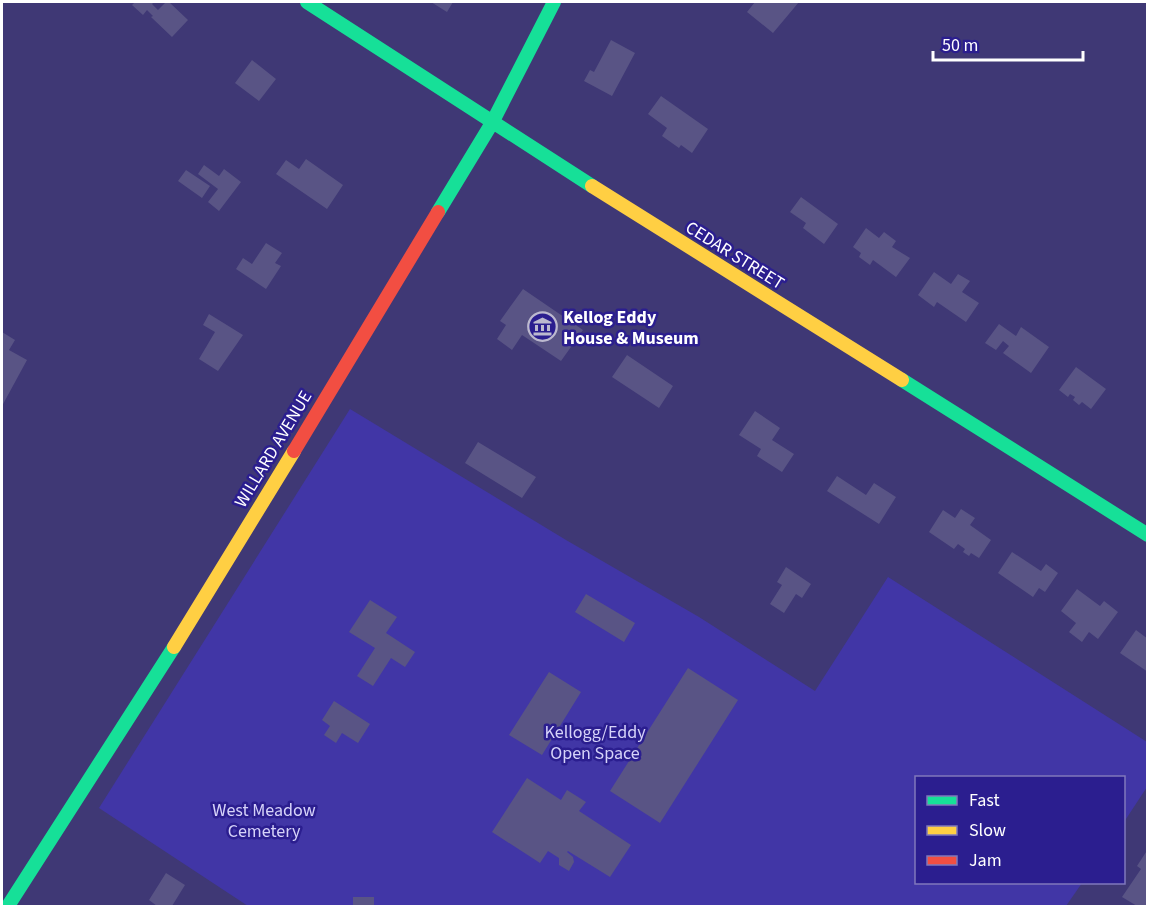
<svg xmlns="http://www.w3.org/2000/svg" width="1149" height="908" font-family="'Source Sans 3',sans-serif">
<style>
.green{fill:#4136a6}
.building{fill:#595485}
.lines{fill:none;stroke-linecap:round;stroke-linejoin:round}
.fast{stroke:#16e098;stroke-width:14}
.slow{stroke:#ffcf43;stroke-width:14}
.jam{stroke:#f24e42;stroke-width:14}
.labels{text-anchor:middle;stroke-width:5;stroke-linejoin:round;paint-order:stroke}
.street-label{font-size:18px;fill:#fff;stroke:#2b1e8f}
.poi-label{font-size:18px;font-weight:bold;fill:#fff;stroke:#2b1e8f;text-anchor:start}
.park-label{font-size:18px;fill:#d6d3f9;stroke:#2b1e8f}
</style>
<rect width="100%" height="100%" fill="#3f3875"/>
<path class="green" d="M350,409L566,540L699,617L815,691L888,577L1147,742V787L1124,822V778H916V882L1082,883L1066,906H248L99,808Z"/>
<path class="building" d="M135,2H154L152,4L158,10L166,2H169L188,20L172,37L151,17L153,16L147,10L143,15L132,5Z
M431,2H453L447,12Z
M755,2H799L773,33L747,12Z
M611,40L635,53L612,96L584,81L590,70L594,72Z
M252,60L276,79L259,101L235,83Z
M661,96L708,129L692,153L681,145L679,148L662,136L667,128L648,114Z
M306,159L343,185L327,209L276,174L286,160L299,169Z
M204,165L219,176L224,169L241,182L219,211L208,202L218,189L198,174Z
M186,170L210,186L202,198L178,181Z
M801,197L838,224L824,244L803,228L806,223L790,212Z
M866,228L879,238L884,232L896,241L892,247L910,258L896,277L873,260L870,265L859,257L861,253L853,247Z
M266,243L282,253L275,263L281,266L266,289L236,269L243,258L252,264Z
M934,272L951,284L958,274L970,281L962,292L979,303L966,322L937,302L934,307L918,295Z
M523,289L583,330L561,361L522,335L512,350L497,339L506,325L500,321Z
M209,314L243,335L218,371L199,359L215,332L203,325Z
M999,324L1016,336L1021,327L1049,347L1031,373L1003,353L1009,346L1003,341L996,350L985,343Z
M2,332L15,340L9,350L27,360L2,406Z
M627,355L673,386L659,408L612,377Z
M1076,367L1106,389L1091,409L1082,402L1079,405L1073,400L1075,397L1070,394L1068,397L1059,390Z
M755,411L780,428L772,440L794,454L782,472L757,456L761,449L739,435Z
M478,442L536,477L522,498L465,463Z
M837,476L866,495L874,483L896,497L879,524L827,491Z
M961,509L975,518L970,525L991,540L979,558L971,553L969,556L963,552L965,549L958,544L954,549L929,532L943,510L955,518Z
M1012,552L1041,571L1046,564L1058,573L1045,592L1039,588L1033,597L998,573Z
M786,567L811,584L802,598L796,594L784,613L770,604L782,585L777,582Z
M1077,589L1100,606L1104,601L1118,612L1098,639L1089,632L1082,642L1069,632L1076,623L1061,611Z
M586,594L635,623L624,642L575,612Z
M370,600L397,617L386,633L415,652L405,667L391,658L373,686L357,676L375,648L349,632Z
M1136,630L1148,639V672L1120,653Z
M688,668L738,700L660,823L610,791Z
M549,672L581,692L542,755L509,735Z
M334,701L370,724L358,743L342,733L336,743L324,735L330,726L322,720Z
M527,778L561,800L567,790L586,802L579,811L631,845L610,877L568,851L567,852L573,857L574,862L569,871L559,865V858L548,851L540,863L492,832Z
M1148,849V906H1137L1122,897L1141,869L1137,866Z
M166,873L185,885L172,906H157L149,900Z
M353,897H374V906H353Z"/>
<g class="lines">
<path class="fast" d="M307,2L592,186
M438,212L492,123L554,2
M902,380L1148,535
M8,906L174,647"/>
<path class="slow" d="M592,186L902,380
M174,647L294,451"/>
<path class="jam" d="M294,451L438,212"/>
</g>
<defs>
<symbol id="museum-ring" viewBox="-11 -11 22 22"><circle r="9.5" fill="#2b1e8f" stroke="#bcb9cf" stroke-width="1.5"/><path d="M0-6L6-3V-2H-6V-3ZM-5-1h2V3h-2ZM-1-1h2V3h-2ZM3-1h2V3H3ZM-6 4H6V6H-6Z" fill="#bcb9cf"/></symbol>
</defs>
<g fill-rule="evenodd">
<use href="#museum-ring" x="526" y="310" width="33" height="33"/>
</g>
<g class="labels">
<g class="street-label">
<text transform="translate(735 255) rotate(32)" y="6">CEDAR STREET</text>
<text transform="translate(273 449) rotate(-59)" y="6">WILLARD AVENUE</text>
</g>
<g class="poi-label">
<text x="563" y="323">Kellog Eddy<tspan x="563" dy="21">House &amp; Museum</tspan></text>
</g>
<g class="park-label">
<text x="595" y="738">Kellogg/Eddy<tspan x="595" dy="21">Open Space</tspan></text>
<text x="264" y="816">West Meadow<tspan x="264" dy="21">Cemetery</tspan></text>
</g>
</g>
<rect width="1149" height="908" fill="none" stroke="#ffffff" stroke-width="6"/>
<rect x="915" y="776" width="210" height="108" fill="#2b1e8f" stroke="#8078bc" stroke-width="1.5"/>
<rect x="927" y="796" width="30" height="9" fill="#16e098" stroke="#8078bc" stroke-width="1.5"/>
<text x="969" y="806" font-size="18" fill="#ffffff">Fast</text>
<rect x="927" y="826" width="30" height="9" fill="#ffcf43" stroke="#8078bc" stroke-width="1.5"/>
<text x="969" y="836" font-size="18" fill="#ffffff">Slow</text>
<rect x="927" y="856" width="30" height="9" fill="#f24e42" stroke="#8078bc" stroke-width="1.5"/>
<text x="969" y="866" font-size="18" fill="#ffffff">Jam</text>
<path d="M933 51v9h150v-9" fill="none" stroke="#ffffff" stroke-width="3"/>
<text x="942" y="51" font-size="18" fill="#ffffff" stroke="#2b1e8f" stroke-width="4.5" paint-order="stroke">50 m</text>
</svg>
